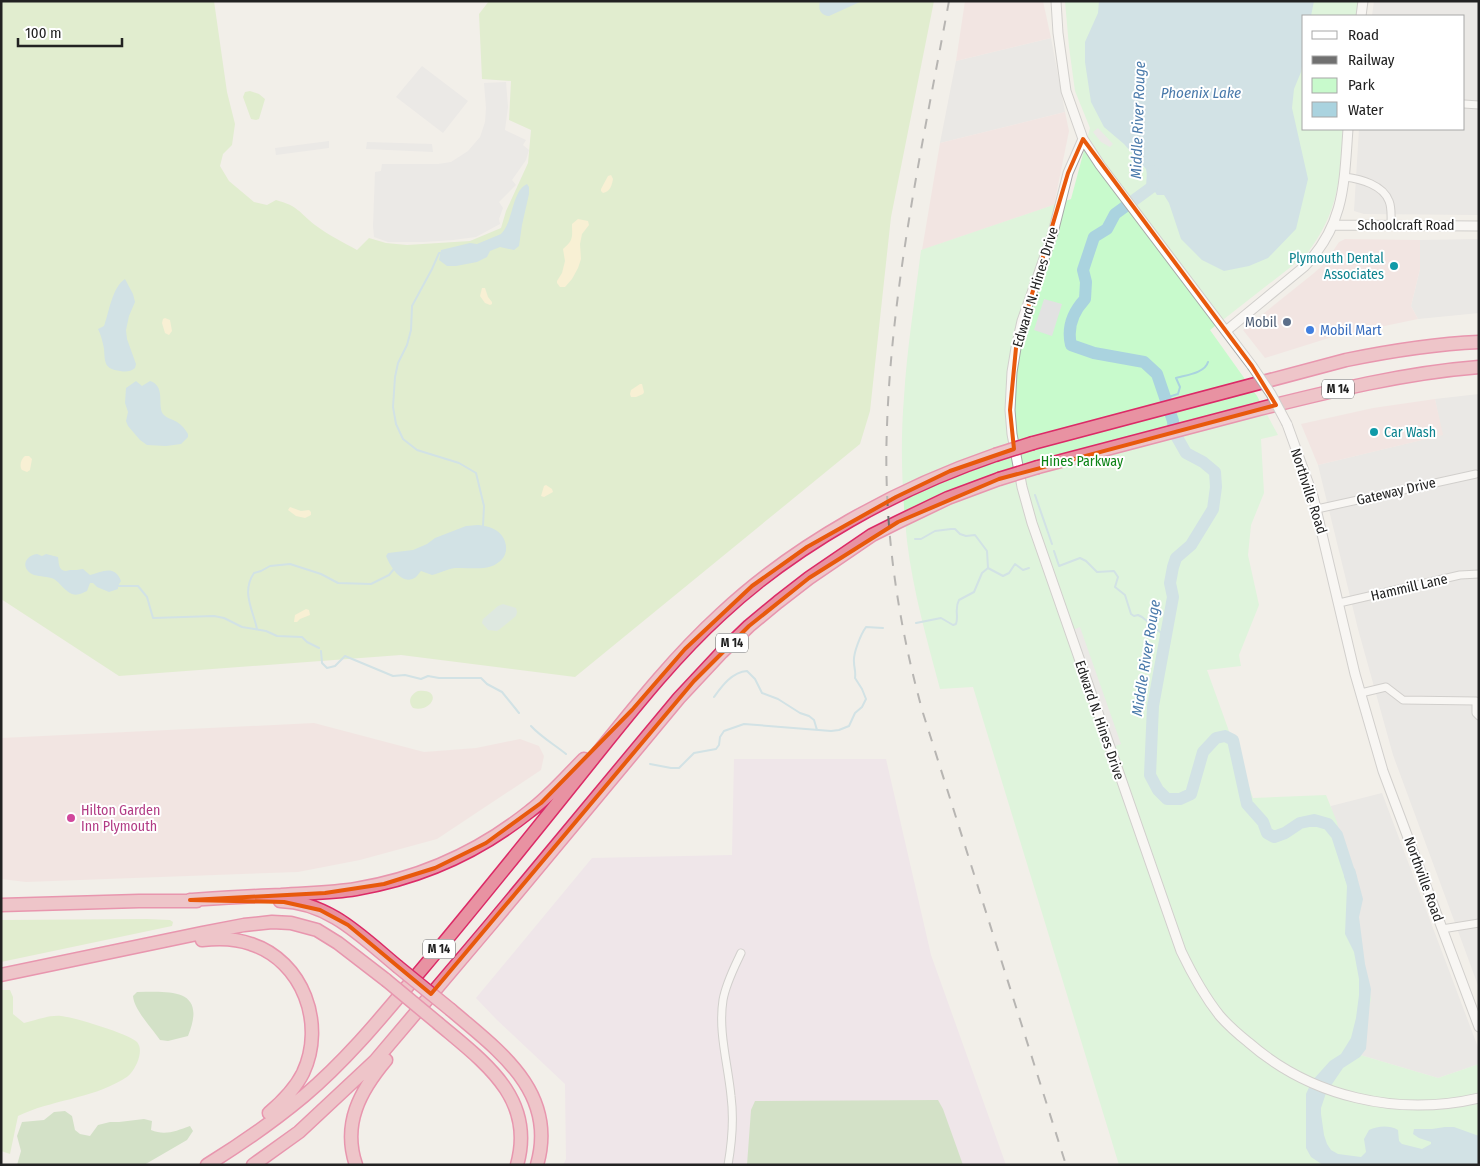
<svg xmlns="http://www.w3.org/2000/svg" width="1480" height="1166" font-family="'Fira Sans Condensed',sans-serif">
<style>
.residential{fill:#e0dfdf}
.commercial{fill:#f2dad9}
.industrial{fill:#ebdbe8}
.grass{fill:#cdebb0}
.forest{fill:#add19e}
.wetland{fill:#c6e0d4}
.sand{fill:#fff1ba}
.park{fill:#c8facc}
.parking{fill:#e2e2e2}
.water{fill:#aad3df}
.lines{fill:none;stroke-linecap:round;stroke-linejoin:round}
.stream{stroke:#aad3df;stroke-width:2}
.river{stroke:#aad3df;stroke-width:12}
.minor-casing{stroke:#a9a9a9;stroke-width:9}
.tertiary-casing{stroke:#a9a9a9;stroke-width:11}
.motorway-casing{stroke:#dc2a67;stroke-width:15}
.minor{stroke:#fff;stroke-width:7}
.tertiary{stroke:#fff;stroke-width:9}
.motorway{stroke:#e892a2;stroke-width:12}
.rail{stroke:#707070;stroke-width:2;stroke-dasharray:10 10;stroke-linecap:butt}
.tertiary-bridge-casing{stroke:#a9a9a9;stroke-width:11;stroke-linecap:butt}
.motorway-bridge-casing{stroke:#dc2a67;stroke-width:15;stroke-linecap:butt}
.tertiary-bridge{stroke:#fff;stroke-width:9}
.motorway-bridge{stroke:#e892a2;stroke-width:12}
.marked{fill:none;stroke:#e8590c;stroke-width:4;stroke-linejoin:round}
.culture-dot{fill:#0f9aa8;stroke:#fff;stroke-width:2}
.service-dot{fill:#5c6f8a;stroke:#fff;stroke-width:2}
.shop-dot{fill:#3f7fe0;stroke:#fff;stroke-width:2}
.hotel-dot{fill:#d1479c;stroke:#fff;stroke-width:2}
.labels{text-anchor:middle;stroke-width:4;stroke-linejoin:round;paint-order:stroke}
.shield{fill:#fff;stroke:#646464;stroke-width:1}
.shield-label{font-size:12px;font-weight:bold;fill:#222}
.street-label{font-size:14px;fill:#222;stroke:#fff}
.culture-label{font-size:14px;fill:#0d838f;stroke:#fff;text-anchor:end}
.service-label{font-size:14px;fill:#4e5e75;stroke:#fff;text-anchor:end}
.shop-label{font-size:14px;fill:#366cbe;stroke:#fff;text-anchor:start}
.park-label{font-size:14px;fill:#0c8416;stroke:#fff}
.hotel-label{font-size:14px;fill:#b23c85;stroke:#fff;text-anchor:start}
.water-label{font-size:15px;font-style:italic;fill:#4a7aab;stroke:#fff}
</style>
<rect width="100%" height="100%" fill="#f2efe9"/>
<path class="residential" d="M1374,1H1479V215L1364,214L1354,211L1359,129H1464V16H1372Z
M1051,38L1065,112L940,143L956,61Z
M1479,239V313L1418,319L1411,306L1420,269V240Z
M1479,394V988L1393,755L1358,629L1318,465L1442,435L1435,399Z
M1382,793L1479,1050V1064L1438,1078L1357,1054L1331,806Z"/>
<path class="commercial" d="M965,1H1043L1051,38L956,61Z
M1065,112L1069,131L1054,205L922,250L940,143Z
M1345,239L1420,240V269L1411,306L1418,319L1332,337L1265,358L1243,330L1314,273L1325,263L1339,242Z
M1435,399L1443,435L1318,465L1301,424L1373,408Z
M314,723L424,752L476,748L520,739L539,746L544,756L541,770L437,839L360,860L298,872L26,882L1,879V738Z"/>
<path class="industrial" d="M734,759H886L931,955L1006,1165H563L566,1159L565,1084L496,1019L476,998L592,858L732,855Z"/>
<path class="grass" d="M1,1H214L227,92L235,124L232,145L223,154L220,166L229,181L254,202L267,205L276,200C298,206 299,212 315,225C328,235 343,242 357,250L369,238L386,243L407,245L470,241L501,228L506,211L528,163L531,130L509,120L511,81L482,79L479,14L489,1H934L891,217L870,411L860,444L575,677L401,655L119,676L1,599Z
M250,91L259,94L265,99L259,119L256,120L251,119L243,97L245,92Z
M418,691C443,688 433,713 413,708C407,701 411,694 418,691Z
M147,919L170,920L173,922L172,926L1,962V920Z
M1,990H10L13,997V1014L24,1023C36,1020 49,1015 61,1016C73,1017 130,1034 137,1042C144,1050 137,1066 131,1073C129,1076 125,1078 122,1080C90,1099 51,1100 18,1116L10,1154L1,1151Z"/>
<path class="forest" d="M137,992C173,991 207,989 188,1036L168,1041L160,1040C152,1028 134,1010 133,996Z
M938,1100L943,1109L963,1165H747L751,1110L755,1101Z
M65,1111L72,1116L75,1130L80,1134L90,1136L98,1125L110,1122H119L144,1119L152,1121L151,1130C165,1136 176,1131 190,1126L193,1131L187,1140L144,1165H17L21,1151L17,1136L22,1122L44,1120L54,1112Z"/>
<path class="wetland" d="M503,604L516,608L517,612L516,616L500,629L497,631L488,630L482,623L483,619L498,606Z"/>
<path class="sand" d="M611,175L613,179C612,185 610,192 603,193L601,191V189L608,176Z
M578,219L588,221L589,225L582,234L580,244L581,259L578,268L572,279L565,287H560L557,283V281L562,273L565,261L563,249C574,240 572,237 572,224Z
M482,288H485L488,297L492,302V304L490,305L485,303L480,296Z
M165,318L170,320L172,331L169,335L165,333L162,323L163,319Z
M640,384H642L644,392L643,394L636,397H631L630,394L631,390Z
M25,456H29L32,459L30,470L27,472L22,470C19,466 21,459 25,456Z
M546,485L552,489L553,492L544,497L541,496L544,486Z
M290,507L301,511L309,510L311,512V515L305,518L296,516L288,510Z
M306,609L309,610L310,615L300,619L297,622H294L295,615Z"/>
<path class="park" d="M1065,1H1360L1357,16H1304V129H1343C1340,180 1339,212 1306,255L1210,330L1257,396L1278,435L1261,439L1264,493L1251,525L1248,555L1259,605L1239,655L1241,666L1207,670L1253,798L1326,795L1337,822L1371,999L1357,1054L1438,1078L1479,1064V1165H1119L973,687L940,689C927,640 913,591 907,541C902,493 900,444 904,397C907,348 915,299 921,250L1071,199L1090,128L1075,91L1069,47Z"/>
<path class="parking" d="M422,66L468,101L443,133L396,97Z
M506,82L508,107L505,130L526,140L523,145L529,150L526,160L512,180L516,185L499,202L503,208L499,219L500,224L476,237L453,240L423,242H388L374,237L373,226L375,172L381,171L382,164H438L451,162L468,151L480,137L485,122L486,108L484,83Z
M1098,128L1113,144L1110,147L1101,142L1093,132Z
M329,141V148L276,155L275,148Z
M367,142L432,144L433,152L366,149Z
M1044,299L1062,304L1052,336L1034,330Z
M1080,627L1121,744L1110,748L1070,631Z"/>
<path class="water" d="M820,1H862L829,16C820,15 818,9 820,1Z
M1099,1H1314L1311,16H1304V55L1301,72L1294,89L1292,108L1308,179L1296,229L1268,258L1249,266L1224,271L1202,260L1181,239L1169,203L1164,195H1157L1148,181L1146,169L1124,144L1104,127L1091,102L1085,62V42L1098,13Z
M527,184L529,187V194L522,225L519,246L514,250L500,247L490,251L487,257L477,262L456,266H447L439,260L441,250L470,243L477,244L501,234C514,221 511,192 527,184Z
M125,279L133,294L135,302L129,316L126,330L127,339L136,364L135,368C130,372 126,372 120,371C104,369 105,362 104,349C103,343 101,335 98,329L104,326C109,313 112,287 125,279Z
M136,381L142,386L150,381C166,386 157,405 163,414C166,418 172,419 177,422C182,425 185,429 188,434V437L181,444L166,446L147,445L140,440L128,426L126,421L128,412L125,403L126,388Z
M478,525C489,526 499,529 504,539C507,546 507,552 503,558C491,573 471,567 455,568C447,569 440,573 432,575L421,571C419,573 418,575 416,577C402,587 390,566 386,556L388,553L413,550L427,544L435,538L466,526Z
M37,554L42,556L46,554L58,557C59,562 58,571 66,571C67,571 69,570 70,570C75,570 78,570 83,569L90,575C101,572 115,564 121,581L118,586V589L109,592L97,587L93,583H90L87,591C82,593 78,596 72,594C65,591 60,583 54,579C47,576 41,577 34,575C21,570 23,556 37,554Z
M1347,863L1355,869L1363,899L1359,917L1365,964L1371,989L1366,1049L1360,1057L1343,1068L1326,1093L1321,1108V1114L1324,1135L1327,1144L1331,1150L1338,1154L1361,1157L1366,1152L1364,1139L1369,1130C1378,1126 1389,1125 1398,1130L1399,1141L1402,1144L1422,1149L1431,1144V1142L1419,1138L1413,1134L1414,1129H1432L1445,1127H1454L1479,1136V1165H1323L1311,1157L1306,1148V1094L1312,1081L1330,1061L1341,1054L1351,1038L1356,1018L1359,995V979L1354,952L1345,934L1347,886L1344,876Z"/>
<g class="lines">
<path class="stream" d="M442,253H439L432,269L412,306L411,330L407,345L398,363L395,377L393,407L396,424L403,439L417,450L459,463L476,473L484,506L483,526
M1165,398L1178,394L1180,387L1176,378C1186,375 1205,373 1208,362
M1035,495L1052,544
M915,539H921L935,531L951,529H955L960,534L966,536L975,535L987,551L988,568
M1054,551L1059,566L1080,558L1086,561L1097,572L1114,571L1118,577L1115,587L1125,595L1131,614L1134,616L1138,615L1142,617L1165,636
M988,568L1003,576L1009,573L1015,564L1023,570L1029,568
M118,586H138L147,597L153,618L214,616L224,618L242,627L266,631L277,636L302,637L307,642L319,648
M916,623L941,618L953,625L956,624C959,616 954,609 959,600L974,592L982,573L988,568
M257,629C253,610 241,592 254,573L261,571L270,566L290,564L321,574L338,583L371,584L389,575L394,569
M321,651L322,663L327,668L335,666L345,656L393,676L405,675L421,679L428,676L439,678H481L487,684L502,692L519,713
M714,697C722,686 732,672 747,671L755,679L762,693L778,699L800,713L809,716L814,720L817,730
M531,726C541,737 555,745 566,754
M650,764L671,768H679L694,753L716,749L719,745L720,737L724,731L744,724L831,731L839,730L849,726L855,713L862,707L866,699L862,689L855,678C856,671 854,668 854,662C853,653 861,634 866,627L883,628"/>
<path class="river" d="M1153,171L1152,187L1115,214L1107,229L1094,237L1083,270L1086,282L1085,299C1073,312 1067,328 1071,345L1094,353L1144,362L1157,374L1173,421L1174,432L1186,453L1203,462L1215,472L1216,487L1213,509L1191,545L1176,558L1173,567L1170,583L1173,597L1153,706L1150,775L1158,790L1167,799H1180L1191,794L1203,752L1216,738L1225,736L1233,740L1247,804L1263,822L1267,833L1274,837L1285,833L1300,823L1314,820L1328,824L1337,835L1351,878"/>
<defs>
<path id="minor" d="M1464,104L1479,105
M1345,177C1361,179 1383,185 1389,201C1392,208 1391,217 1391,225
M1317,509L1476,474
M1339,603L1460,575L1479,574
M1361,693L1386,687L1403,700L1476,701V713L1479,716
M1442,929L1479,923
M728,1165C732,1142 734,1119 731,1096C728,1064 718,1032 723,1000C726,983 734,968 741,953"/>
<path id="tertiary" d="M1056,1L1058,33L1066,91L1083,139L1100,165L1252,366
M1361,16L1363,1
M1083,139L1068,173L1053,233L1022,321L1016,348L1012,372L1010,410L1012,434L1022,487L1032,523L1181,951C1192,974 1204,996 1220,1016C1228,1025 1238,1034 1248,1042C1311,1097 1397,1117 1479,1098
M1333,225L1479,226
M1226,331L1305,266C1345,224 1344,183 1348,129
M1287,424L1313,496L1355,674L1383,771L1479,1027"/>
<path id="motorway" d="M1033,443L1346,360C1390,351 1434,344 1479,342
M1038,467C1112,448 1185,428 1259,409C1331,391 1404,373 1479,367
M190,900C221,898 251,896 281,895C306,893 332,893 356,889C421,878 479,852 530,811C550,796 567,776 584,759
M280,901C329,902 362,937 397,966
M1,905L139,901H197
M202,940C219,938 235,938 251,944C303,961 326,1024 303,1073C295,1089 283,1101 269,1113
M1,975L202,933L244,925L272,922L291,923L317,930L338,943L386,980
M451,1010C499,1051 558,1092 537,1165
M439,1024C484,1062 536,1098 517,1165
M207,1165C241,1144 274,1121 304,1096C348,1059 385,1013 422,969C480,900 536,830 592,760C633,709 673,658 721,614C796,544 898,488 995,455
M253,1165L299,1132L375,1061L491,924L679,698L722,652L749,626L778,602L809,578L872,535L898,522L948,498L999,479
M356,1165C342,1124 360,1091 386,1060"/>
</defs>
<use href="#minor" class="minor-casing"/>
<use href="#tertiary" class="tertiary-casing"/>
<use href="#motorway" class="motorway-casing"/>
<use href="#minor" class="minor"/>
<use href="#tertiary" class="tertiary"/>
<use href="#motorway" class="motorway"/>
<path class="rail" d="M949,1C923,142 892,283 887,426C883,523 897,620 923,713L1066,1165"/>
<defs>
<path id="tertiary-bridge" d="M1252,366L1271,394L1287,424"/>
<path id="motorway-bridge" d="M995,455L1033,443
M999,479L1038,467
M397,966L451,1010
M386,980L439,1024"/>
</defs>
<use href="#tertiary-bridge" class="tertiary-bridge-casing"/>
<use href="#motorway-bridge" class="motorway-bridge-casing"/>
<use href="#tertiary-bridge" class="tertiary-bridge"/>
<use href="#motorway-bridge" class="motorway-bridge"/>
</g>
<path d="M0 0H1480V1166H0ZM1083,139L1252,366L1276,405L999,479L898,522L809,578L749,626L694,681L431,994L348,925L320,910L284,902L190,900L325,893L384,884L435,868L486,843L541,803L632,710L685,649L752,586L807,547L896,497L950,471L1014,449L1010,410L1016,348L1068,173Z" fill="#f2efe9" fill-opacity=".55" fill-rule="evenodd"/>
<path class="marked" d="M1083,139L1252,366L1276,405L999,479L898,522L809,578L749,626L694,681L431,994L348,925L320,910L284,902L190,900L325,893L384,884L435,868L486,843L541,803L632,710L685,649L752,586L807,547L896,497L950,471L1014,449L1010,410L1016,348L1068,173Z"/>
<g class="culture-dot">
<circle cx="1394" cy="266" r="5"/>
<circle cx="1374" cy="432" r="5"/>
</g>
<circle class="service-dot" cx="1287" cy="322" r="5"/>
<circle class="shop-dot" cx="1310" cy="330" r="5"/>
<circle class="hotel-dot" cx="71" cy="818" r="5"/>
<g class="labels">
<g class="shield">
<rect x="1322" y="379.5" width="32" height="19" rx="4"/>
<rect x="716" y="633.5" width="32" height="19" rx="4"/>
<rect x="423" y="939.5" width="32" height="19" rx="4"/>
</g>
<g class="shield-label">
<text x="1338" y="393">M 14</text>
<text x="732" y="647">M 14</text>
<text x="439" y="953">M 14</text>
</g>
<g class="street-label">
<text x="1406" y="230">Schoolcraft Road</text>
<text transform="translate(1035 287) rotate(-73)" y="5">Edward N. Hines Drive</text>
<text transform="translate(1309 491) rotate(72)" y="5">Northville Road</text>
<text transform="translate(1396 491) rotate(-13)" y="5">Gateway Drive</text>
<text transform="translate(1409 587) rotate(-13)" y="5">Hammill Lane</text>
<text transform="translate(1100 720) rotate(71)" y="5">Edward N. Hines Drive</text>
<text transform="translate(1424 879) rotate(70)" y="5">Northville Road</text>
</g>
<g class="culture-label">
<text x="1384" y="263">Plymouth Dental<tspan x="1384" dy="16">Associates</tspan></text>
<text x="1384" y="437" text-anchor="start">Car Wash</text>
</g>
<g class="service-label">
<text x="1277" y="327">Mobil</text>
</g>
<g class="shop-label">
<text x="1320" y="335">Mobil Mart</text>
</g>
<g class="park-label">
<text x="1082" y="466">Hines Parkway</text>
</g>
<g class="hotel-label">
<text x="81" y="815">Hilton Garden<tspan x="81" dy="16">Inn Plymouth</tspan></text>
</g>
<g class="water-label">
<text x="1201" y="98">Phoenix Lake</text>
<text transform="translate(1138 120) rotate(-88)" y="5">Middle River Rouge</text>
<text transform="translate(1146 658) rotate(-81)" y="5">Middle River Rouge</text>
</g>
</g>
<rect width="1480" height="1166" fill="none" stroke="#222222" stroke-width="5"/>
<rect x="1302" y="15" width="162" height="115" fill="#ffffff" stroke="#a7a7a7"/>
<rect x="1312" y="31" width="25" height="8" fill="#ffffff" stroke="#a7a7a7"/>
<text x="1348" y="40" font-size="15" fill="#222222">Road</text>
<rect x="1312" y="56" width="25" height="8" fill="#707070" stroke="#a7a7a7"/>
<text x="1348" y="65" font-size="15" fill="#222222">Railway</text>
<rect x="1312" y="78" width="25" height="15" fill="#c8facc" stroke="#a7a7a7"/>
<text x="1348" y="90" font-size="15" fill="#222222">Park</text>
<rect x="1312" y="102" width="25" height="15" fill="#aad3df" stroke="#a7a7a7"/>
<text x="1348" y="115" font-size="15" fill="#222222">Water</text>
<path d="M18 38v8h104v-8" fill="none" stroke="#222222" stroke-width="2.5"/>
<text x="25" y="38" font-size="15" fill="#222222" stroke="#ffffff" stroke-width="4" paint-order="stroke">100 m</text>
</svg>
